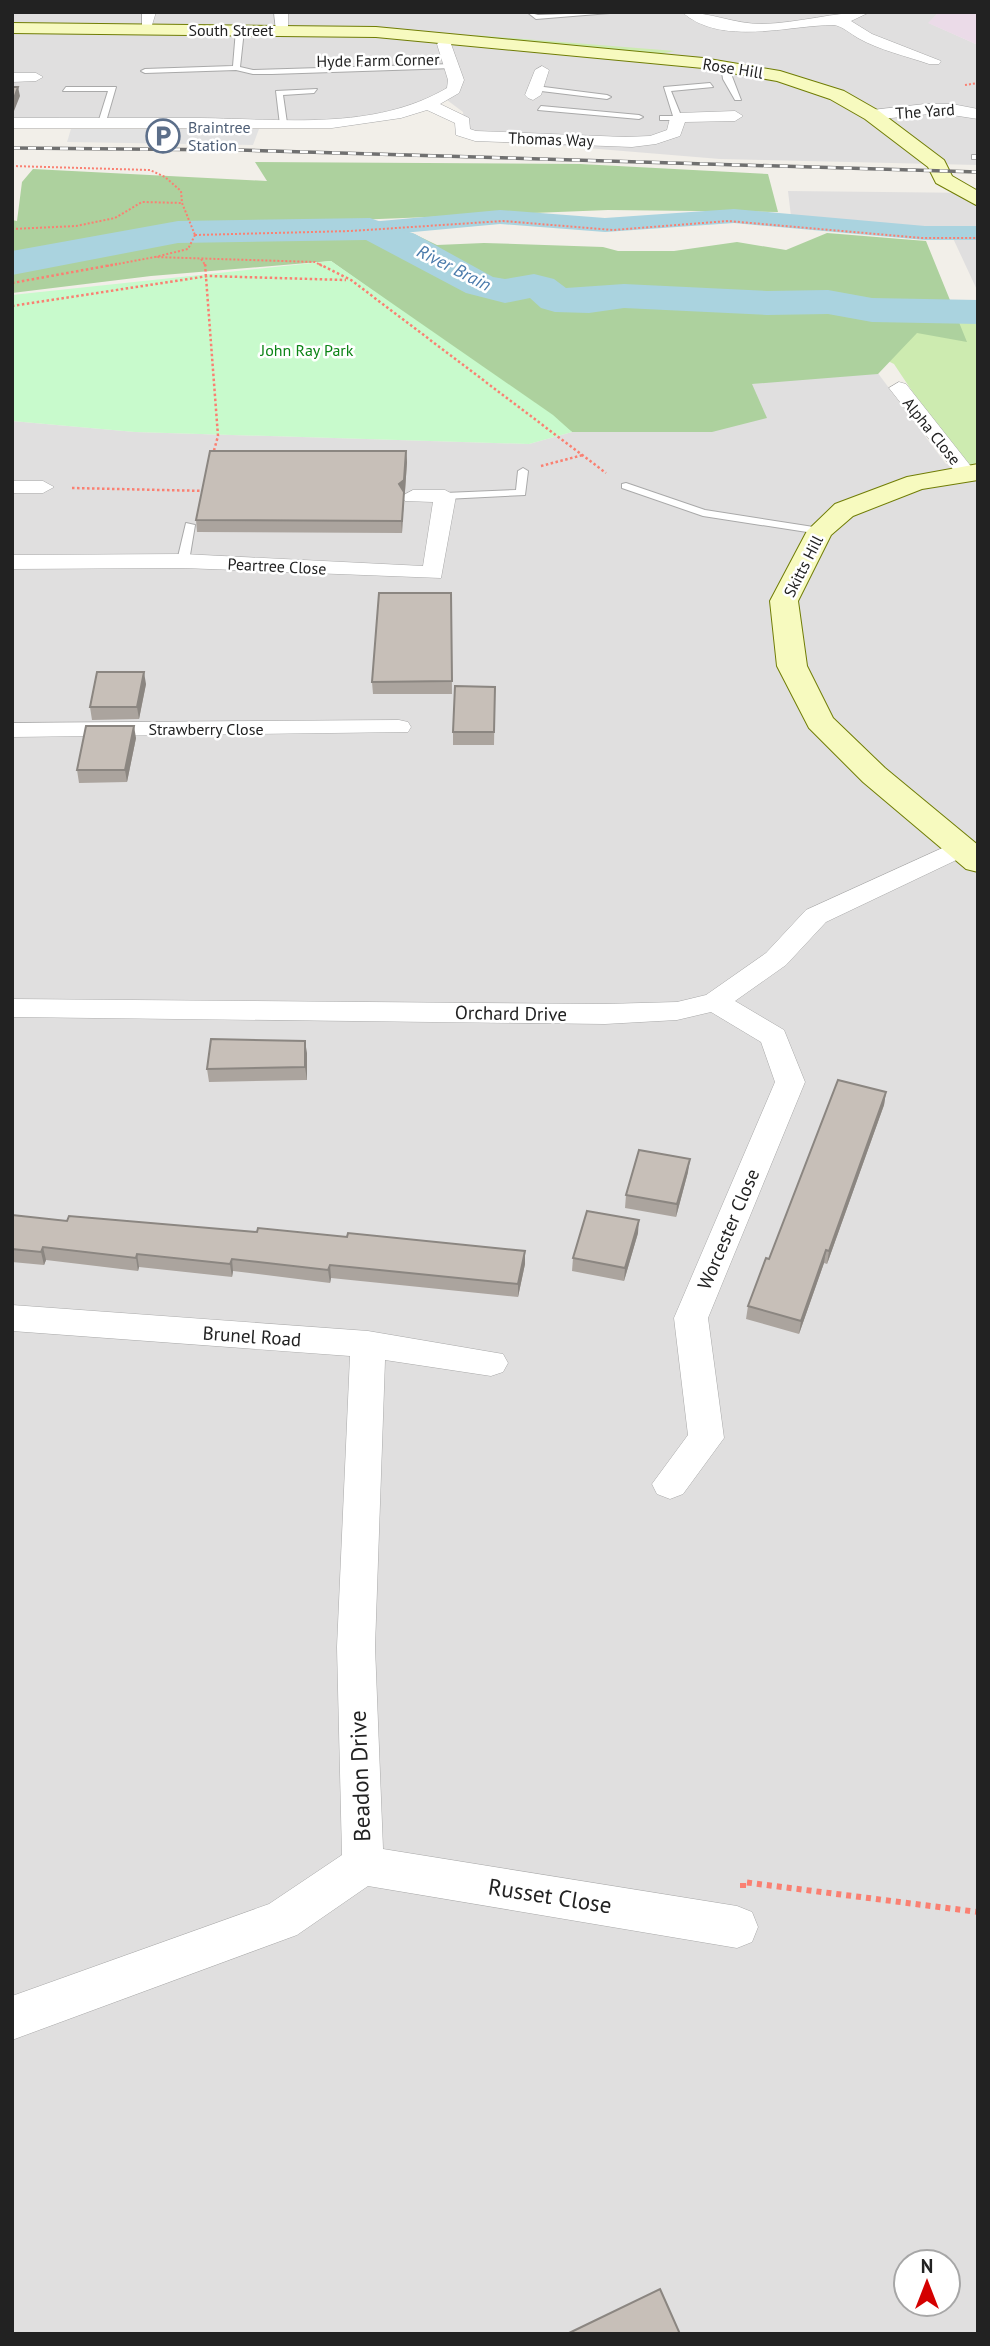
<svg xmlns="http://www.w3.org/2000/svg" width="990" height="2346" font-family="'PT Sans',sans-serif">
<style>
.residential{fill:#e0dfdf;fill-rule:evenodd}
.industrial{fill:#ebdbe8}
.grass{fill:#cdebb0}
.forest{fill:#add19e}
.park{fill:#c8facc}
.parking{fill:#e2e2e2}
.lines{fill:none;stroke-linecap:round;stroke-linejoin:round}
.canal{fill:#aad3df;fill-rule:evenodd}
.river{fill:#aad3df;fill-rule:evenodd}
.lane-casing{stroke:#a9a9a9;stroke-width:2}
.street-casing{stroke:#a9a9a9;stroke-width:1}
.secondary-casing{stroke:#707d05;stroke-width:2}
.path-far2{stroke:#fa8072;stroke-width:2;stroke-dasharray:2 2;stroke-linecap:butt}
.path-far1{stroke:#fa8072;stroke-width:2.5;stroke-dasharray:2.5 2.5;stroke-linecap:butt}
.path{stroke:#fa8072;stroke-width:6;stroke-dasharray:5 5;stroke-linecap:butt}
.lane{fill:#fff;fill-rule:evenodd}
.street{fill:#fff;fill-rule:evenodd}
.secondary{fill:#f7fabf;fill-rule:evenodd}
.rail-casing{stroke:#707070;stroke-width:3.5}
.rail{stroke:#fff;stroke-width:2.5;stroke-dasharray:8;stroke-linecap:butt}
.wall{fill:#aba49e}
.shaded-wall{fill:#8b8681}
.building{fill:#c7bfb8;stroke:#8b8681;stroke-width:2}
.labels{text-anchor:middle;stroke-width:5;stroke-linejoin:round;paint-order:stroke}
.far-street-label{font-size:16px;fill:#222;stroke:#fff}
.far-service-label{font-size:16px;fill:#4e5e75;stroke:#fff;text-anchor:start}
.far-park-label{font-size:16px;fill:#0c8416;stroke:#fff}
.far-water-label{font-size:18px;font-style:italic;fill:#4a7aab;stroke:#fff}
.street-label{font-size:19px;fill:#222;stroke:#fff}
.near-street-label{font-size:23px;fill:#222;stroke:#fff}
</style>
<rect width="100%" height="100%" fill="#f2efe9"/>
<path class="residential" d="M12,12H939L929,23L978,45V165L720,159L465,138L463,112L443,97L427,105L346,121L12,123Z
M788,191L978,193V292L951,234L792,225Z
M874,368L946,464L978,463V2334H12V421L135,432L529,444L572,432H712L751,384ZM906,2262H948V2304H906Z"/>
<path class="industrial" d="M939,12H978V45L928,23Z"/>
<path class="grass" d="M473,35L675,51L659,54L496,41Z
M867,315L978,317V463L969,465L938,430L894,364L858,346Z"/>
<path class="forest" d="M255,162L580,164L768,174L778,212L608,210L354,220L337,236L412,233L437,245L484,243L603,247L618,251H674L737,242L786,250L827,233L926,241L967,342L917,333L878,374L752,384L767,418L712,432H572L331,261L151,276L12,293V220L17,221L22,182L33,169L267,181Z"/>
<path class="park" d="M331,261L553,415L572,432L529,444L135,432L12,421V295Z"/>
<path class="parking" d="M71,129H259L253,145L67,142Z"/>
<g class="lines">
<path class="canal" d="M734,209L925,226H978V240H925L734,223L605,232L500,224L370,236L359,229L370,222L500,210L605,218Z"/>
<path class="river" d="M370,218L415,234L493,277L505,279L534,274L554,279L566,288L624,284L767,291L828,290L872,298L978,300V324L872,322L828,314L767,315L624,308L589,313L555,312L541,308L530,298L505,303L466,293L366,240L178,243L12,275V251L178,221Z"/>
<defs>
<path id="lane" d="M527,12L538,15L622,12L536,19Z
M240,28L244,30L240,67L253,70L453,64L457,66L453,68L272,74H253L236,70L145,73L141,71L145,69L233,66L236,30Z
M721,64L728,66L741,100H735L723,79Z
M710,83L713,87L671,91L682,118L678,120H660V116H673L664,87Z
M536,86L607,95L611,97L607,99L533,90Z
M66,87H116L105,125L98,123L108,91H63Z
M317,89L314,93L283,95L287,123L280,125L276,91Z
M541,106L639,115L643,117L639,119L538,110Z
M972,155H978V159H972Z
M523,468L528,471L525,495L445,499L440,496L445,493L516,490L518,471Z
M626,483L705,510L820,528L825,531L820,534L703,516L622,488V484Z
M186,523L195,525L189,561L183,564L177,561Z"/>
<path id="street" d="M142,12H156L152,25H142Z
M274,12H288V34L276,31Z
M682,12C710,12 734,24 762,24C799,23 834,12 870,12L851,21L872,34L941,61L939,64H929C906,56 879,50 858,38C851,34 842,26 834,25C789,25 721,47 682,12Z
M449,34L456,38L451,44L464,80L459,93L440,104L469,118L470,129L476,131L625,137L650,136L667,130L670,118L678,113L735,111L743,116L735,121L685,122L680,136L656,144L632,147L475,141L456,135L455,123L427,110L401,118L332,128H12V118C75,118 138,118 200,118C282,119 374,131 447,88L448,80L437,44Z
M542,66L549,70L541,95L533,100L528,98L525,95L535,70Z
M12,73H36L43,77L36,81L12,82Z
M925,104H952L978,109V119L939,113L872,120L864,115L872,110Z
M899,382L906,384L973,469L976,473L973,477H959L889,388Z
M12,481H43L54,487L43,493H12Z
M413,490H445L456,496L441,578L183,568L12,569V555L183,554L423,566L433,502L405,501L402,496Z
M399,720L408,722L411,727L408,732L12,737V723Z
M960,840L969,842L973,848L969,854L826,922L786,965L735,1001L784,1030L805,1082L708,1318L724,1438L683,1494L670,1499L657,1494L652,1484L688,1435L674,1318L775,1082L761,1042L711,1012L677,1020L605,1024L12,1017V999L605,1004L677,1002L706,995L766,953L806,910Z
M12,1305L368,1331L503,1354L508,1363L503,1372L491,1376L385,1360L375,1647L383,1849L737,1906L752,1912L758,1927L752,1942L737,1948L368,1886L297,1935L12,2040V1996L269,1904L342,1855L337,1647L350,1356L12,1331Z"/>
<path id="secondary" d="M12,23L376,27L703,58L780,71L844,91L879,111L944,160L952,176L978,191V206L936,183L928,167L865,119L830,99L777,81L703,68L376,37L12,33Z
M978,464V480L922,489L853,516L831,535L798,601L807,666L833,718L885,768L978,845V872L966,869L863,782L809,728L777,666L770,601L807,531L835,504L907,477Z"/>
</defs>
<use href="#lane" class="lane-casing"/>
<use href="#street" class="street-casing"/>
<use href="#secondary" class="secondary-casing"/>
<path class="path-far2" d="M965,85L978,83
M12,166L150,170L165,177L181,191L182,203L195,235
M12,229L76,226L115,218L142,202L182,203
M195,235L351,231L503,221L613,230L728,221L922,238H978
M195,235L188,249L155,257L315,262L322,266
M201,259L206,266
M107,266L155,257"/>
<path class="path-far1" d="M205,264L218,436L213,454
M319,264L351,280L606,473
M12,283L117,264
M12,306L208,276L346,280
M541,466L583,455
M72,488L207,491"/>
<path class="path" d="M743,1888V1882L978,1912"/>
<use href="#lane" class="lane"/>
<use href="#street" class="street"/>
<use href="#secondary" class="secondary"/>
<defs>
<path id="rail" d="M12,148L238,150L978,172"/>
</defs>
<use href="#rail" class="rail-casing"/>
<use href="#rail" class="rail"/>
</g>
<path class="wall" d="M406,451L407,462L405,491L404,492L402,533L197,532L196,520Z
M451,593L452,694H373L372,682Z
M146,684L139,719L92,720L90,707Z
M495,687L494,745H453V732Z
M136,738L127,782L79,783L77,770Z
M307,1053V1080L209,1082L207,1069Z
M886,1092L884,1105L827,1264L824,1263L799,1334L746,1319L748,1306L769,1259Z
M688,1172L676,1217L625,1208L626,1195Z
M12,1215L67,1221L525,1264L518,1297L331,1278L330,1283L233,1271L232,1277L139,1267L138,1271L46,1260L44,1265L12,1262Z
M638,1233L624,1281L572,1271L573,1258Z"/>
<path class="shaded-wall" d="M18,87L20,96L12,116V104Z
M406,451L407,462L405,491L404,492L402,533L399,484Z
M144,672L146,684L139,719L137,707Z
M134,726L136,738L127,782L125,770Z
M305,1041L307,1053V1080L305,1067Z
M886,1092L884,1105L827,1264L829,1251Z
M690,1159L688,1172L676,1217L677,1204Z
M639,1220L638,1233L624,1281L625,1268Z
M43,1247L46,1260L44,1265L41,1252Z
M826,1250L824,1263L799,1334L801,1321Z
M525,1251V1264L518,1297V1284Z
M137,1254L139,1267L138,1271L136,1258Z
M232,1259L233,1271L232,1277L230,1264Z
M330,1265L331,1278L330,1283L328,1270Z"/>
<path class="building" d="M12,87H18L12,104Z
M210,451H406L404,480L399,484L404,492L402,521L196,520Z
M379,593H451L452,681L372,682Z
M97,672H144L137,707H90Z
M455,686L495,687L494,732H453Z
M86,726H134L125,770H77Z
M211,1039L305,1041V1067L207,1069Z
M838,1080L886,1092L829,1251L826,1250L801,1321L748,1306L766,1258L769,1259Z
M639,1150L690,1159L677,1204L626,1195Z
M587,1211L639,1220L625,1268L573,1258Z
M12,1215L67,1221L69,1216L257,1232L258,1228L347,1237L348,1233L525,1251L518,1284L330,1265L328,1270L232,1259L230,1264L137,1254L136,1258L43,1247L41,1252L12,1249Z
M660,2289L680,2334H567Z"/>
<defs>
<symbol id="parking-ring" viewBox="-11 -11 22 22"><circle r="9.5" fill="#fff" stroke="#5c6f8a" stroke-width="1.5"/><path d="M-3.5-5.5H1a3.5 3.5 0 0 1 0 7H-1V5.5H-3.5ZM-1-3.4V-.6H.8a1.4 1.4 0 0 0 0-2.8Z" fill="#5c6f8a"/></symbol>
</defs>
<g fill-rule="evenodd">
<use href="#parking-ring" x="144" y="117" width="38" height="38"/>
</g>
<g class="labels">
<g class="far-street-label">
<text x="231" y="36">South Street</text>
<text transform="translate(378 60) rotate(-1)" y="6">Hyde Farm Corner</text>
<text transform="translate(733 68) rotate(9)" y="6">Rose Hill</text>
<text transform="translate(925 111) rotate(-4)" y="6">The Yard</text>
<text transform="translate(551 139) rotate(2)" y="6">Thomas Way</text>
<text transform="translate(932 431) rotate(51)" y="6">Alpha Close</text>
<text transform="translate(277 566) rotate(3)" y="6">Peartree Close</text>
<text transform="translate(803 566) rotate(-63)" y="6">Skitts Hill</text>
<text x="206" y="735">Strawberry Close</text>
</g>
<g class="far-service-label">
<text x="188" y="133">Braintree<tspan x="188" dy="18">Station</tspan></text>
</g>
<g class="far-park-label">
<text x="307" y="356">John Ray Park</text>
</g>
<g class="far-water-label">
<text transform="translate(454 268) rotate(27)" y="6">River Brain</text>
</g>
<g class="street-label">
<text transform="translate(511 1013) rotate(1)" y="7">Orchard Drive</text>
<text transform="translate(728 1229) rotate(-67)" y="7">Worcester Close</text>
<text transform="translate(252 1336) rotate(4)" y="7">Brunel Road</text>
</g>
<g class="near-street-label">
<text transform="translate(360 1776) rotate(-92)" y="8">Beadon Drive</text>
<text transform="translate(550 1896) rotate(9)" y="8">Russet Close</text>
</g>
</g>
<rect width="990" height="2346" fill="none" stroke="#222222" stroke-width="28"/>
<g transform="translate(927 2283)"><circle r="33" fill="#ffffff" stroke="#a7a7a7" stroke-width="2"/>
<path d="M0-5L12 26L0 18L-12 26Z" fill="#d40000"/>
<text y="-10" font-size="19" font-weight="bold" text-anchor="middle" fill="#222222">N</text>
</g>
</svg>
